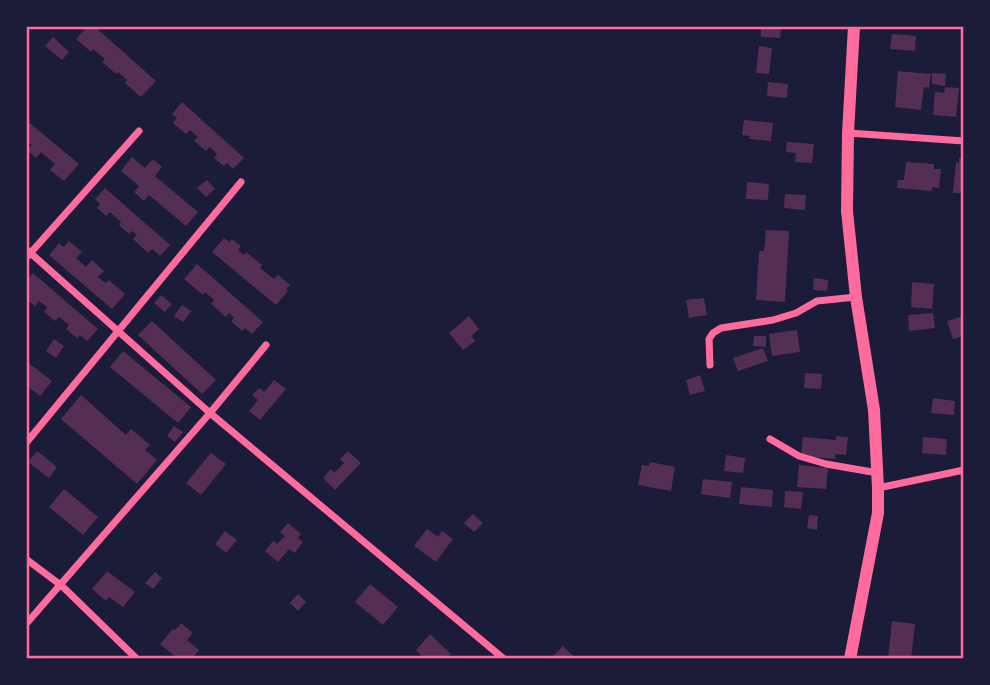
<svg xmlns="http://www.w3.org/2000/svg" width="990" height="685" font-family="Arial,sans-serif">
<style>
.building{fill:#542f53}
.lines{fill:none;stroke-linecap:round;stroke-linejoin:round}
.minor{stroke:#ff6b9d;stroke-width:7}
.trunk{stroke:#ff6b9d;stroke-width:12}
.neatline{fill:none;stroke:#ff6b9d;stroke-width:2.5}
</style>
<rect width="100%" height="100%" fill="#1b1b3a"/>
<path class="building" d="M88,26H94L156,81L141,97L125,83L127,80L118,72L116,74L102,62L105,59L93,49L91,52L76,39Z
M761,26H781L780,38L761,37Z
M892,34L916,36L915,51L890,49Z
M53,37L69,52L62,60L45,46Z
M759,46L772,48L769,74L756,73Z
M898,71L931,74L929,88L924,87L921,110L895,107Z
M932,73L946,74L945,86L932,84Z
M768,82L788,84L787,98L767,96Z
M945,87L959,88L956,117L933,115L935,92L944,93Z
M182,102L244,158L233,169L227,163L224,166L214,158L217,154L210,147L206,151L194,141L198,137L190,130L186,134L173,123L177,118L172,114Z
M26,120L79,164L64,181L50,170L55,164L41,152L36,158L27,150L32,145L26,140Z
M744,120L773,123L771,141L749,139L750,136L742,135Z
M787,142L814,144L812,163L795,162L796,153L786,152Z
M132,157L145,168L153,159L162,167L155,176L198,212L186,226L149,195L144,201L134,192L139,186L121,171Z
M959,158L964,159V193H953L956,162L959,163Z
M906,162L934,164V169H941L939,188L932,187V191L897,188L898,180H904Z
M207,180L215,189L206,197L197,188Z
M747,182L769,184L768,200L746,199Z
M105,188L170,245L160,256L152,249L148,253L133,239L137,235L132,231L129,234L119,225L121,222L110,212L106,216L97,208L100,204L95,199Z
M785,194L806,195L805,210L784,208Z
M766,230L789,231L785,302L756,300L759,251H764Z
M224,238L229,242L232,239L241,246L238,250L244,255L246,252L262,265L260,268L274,279L278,275L290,285L286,289L288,291L276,305L212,252Z
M69,241L82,252L76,258L86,267L92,260L104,271L98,277L105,283L109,280L125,294L112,309L49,255L59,243L63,247Z
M197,264L263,322L252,334L245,328L242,331L231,321L234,318L229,313L226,317L211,304L214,300L205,292L203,295L184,279Z
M33,273L98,329L87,341L80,335L77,338L66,329L69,325L59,317L55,321L44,312L47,307L39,301L35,306L26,299L28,292L26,290V281Z
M814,278L828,280L827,291L813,290Z
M912,282L934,284L932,309L911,307Z
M161,295L172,304L165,312L154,303Z
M704,298L707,315L689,318L686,300Z
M182,305L191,311L183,322L174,316Z
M933,313L935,328L909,331L908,315Z
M469,316L479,329L471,336L475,341L463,350L449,333Z
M964,316V336L953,339L947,321Z
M152,321L216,380L202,394L138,335Z
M797,330L800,352L772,356L769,334Z
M754,336H766V347L753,346Z
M54,339L64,346L56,358L46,351Z
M763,348L768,361L738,371L733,358Z
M123,351L191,407L178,423L110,367Z
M26,361L52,381L40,396L26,385Z
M805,373L822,374L821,389L804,388Z
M700,375L705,391L690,395L686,380Z
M274,380L286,389L260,420L249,411L258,400L252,395L259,388L264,392Z
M81,395L126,435L131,429L150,445L145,450L157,460L137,484L61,419Z
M933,398L955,401L954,415L931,413Z
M174,426L183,432L175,442L167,436Z
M836,436L848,437L846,455L835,454V459L801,456L803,437L836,440Z
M923,437L947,439L946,455L922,453Z
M37,451L57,467L49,478L28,462Z
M348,451L361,463L335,490L323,478L331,469L334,473L344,463L340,459Z
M211,453L226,464L201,495L186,483Z
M726,455L745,458L743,473L724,471Z
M650,462L675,467L671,491L638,485L642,465L649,466Z
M799,465L828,468L826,489L797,487Z
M703,479L732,482L730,498L701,494Z
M741,487L773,490L772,507L739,504Z
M64,489L98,517L83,535L49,507Z
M785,491L803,492L801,509L784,507Z
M473,514L483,523L474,532L464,523Z
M809,515L818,516L817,530L807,528Z
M288,523L301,534L298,538L303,542L295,553L289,549L278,562L265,551L273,541L277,544L285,536L280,532Z
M427,529L438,537L442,531L453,539L436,562L414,546Z
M225,531L237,540L226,553L215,544Z
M107,571L135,592L123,607L109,597L106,601L92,589Z
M155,572L162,578L153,589L145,583Z
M370,584L398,607L383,625L355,602Z
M298,594L306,602L298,611L290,603Z
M892,621L915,624L911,659H888Z
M181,623L193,633L187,640L199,650L192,659H178L160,644L173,629L175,630Z
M430,634L451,654L446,659H425L416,650Z
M563,646L576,659H550Z"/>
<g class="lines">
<path class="minor" d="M848,133L964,141
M26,249L210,413L504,659
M26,258L139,131
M710,365L709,339L713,333L721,328L773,320L796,313L817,301L856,297
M770,439L799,456L826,464L878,473
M26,443L241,182
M878,488L964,470
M26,559L62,586L137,659
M26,624L210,413L266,345"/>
<path class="trunk" d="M850,659L878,513V488L874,410L856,297L847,211L848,133L854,26"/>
</g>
<rect width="990" height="685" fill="none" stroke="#1b1b3a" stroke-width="56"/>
<rect x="28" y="28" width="934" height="629" class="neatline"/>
</svg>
